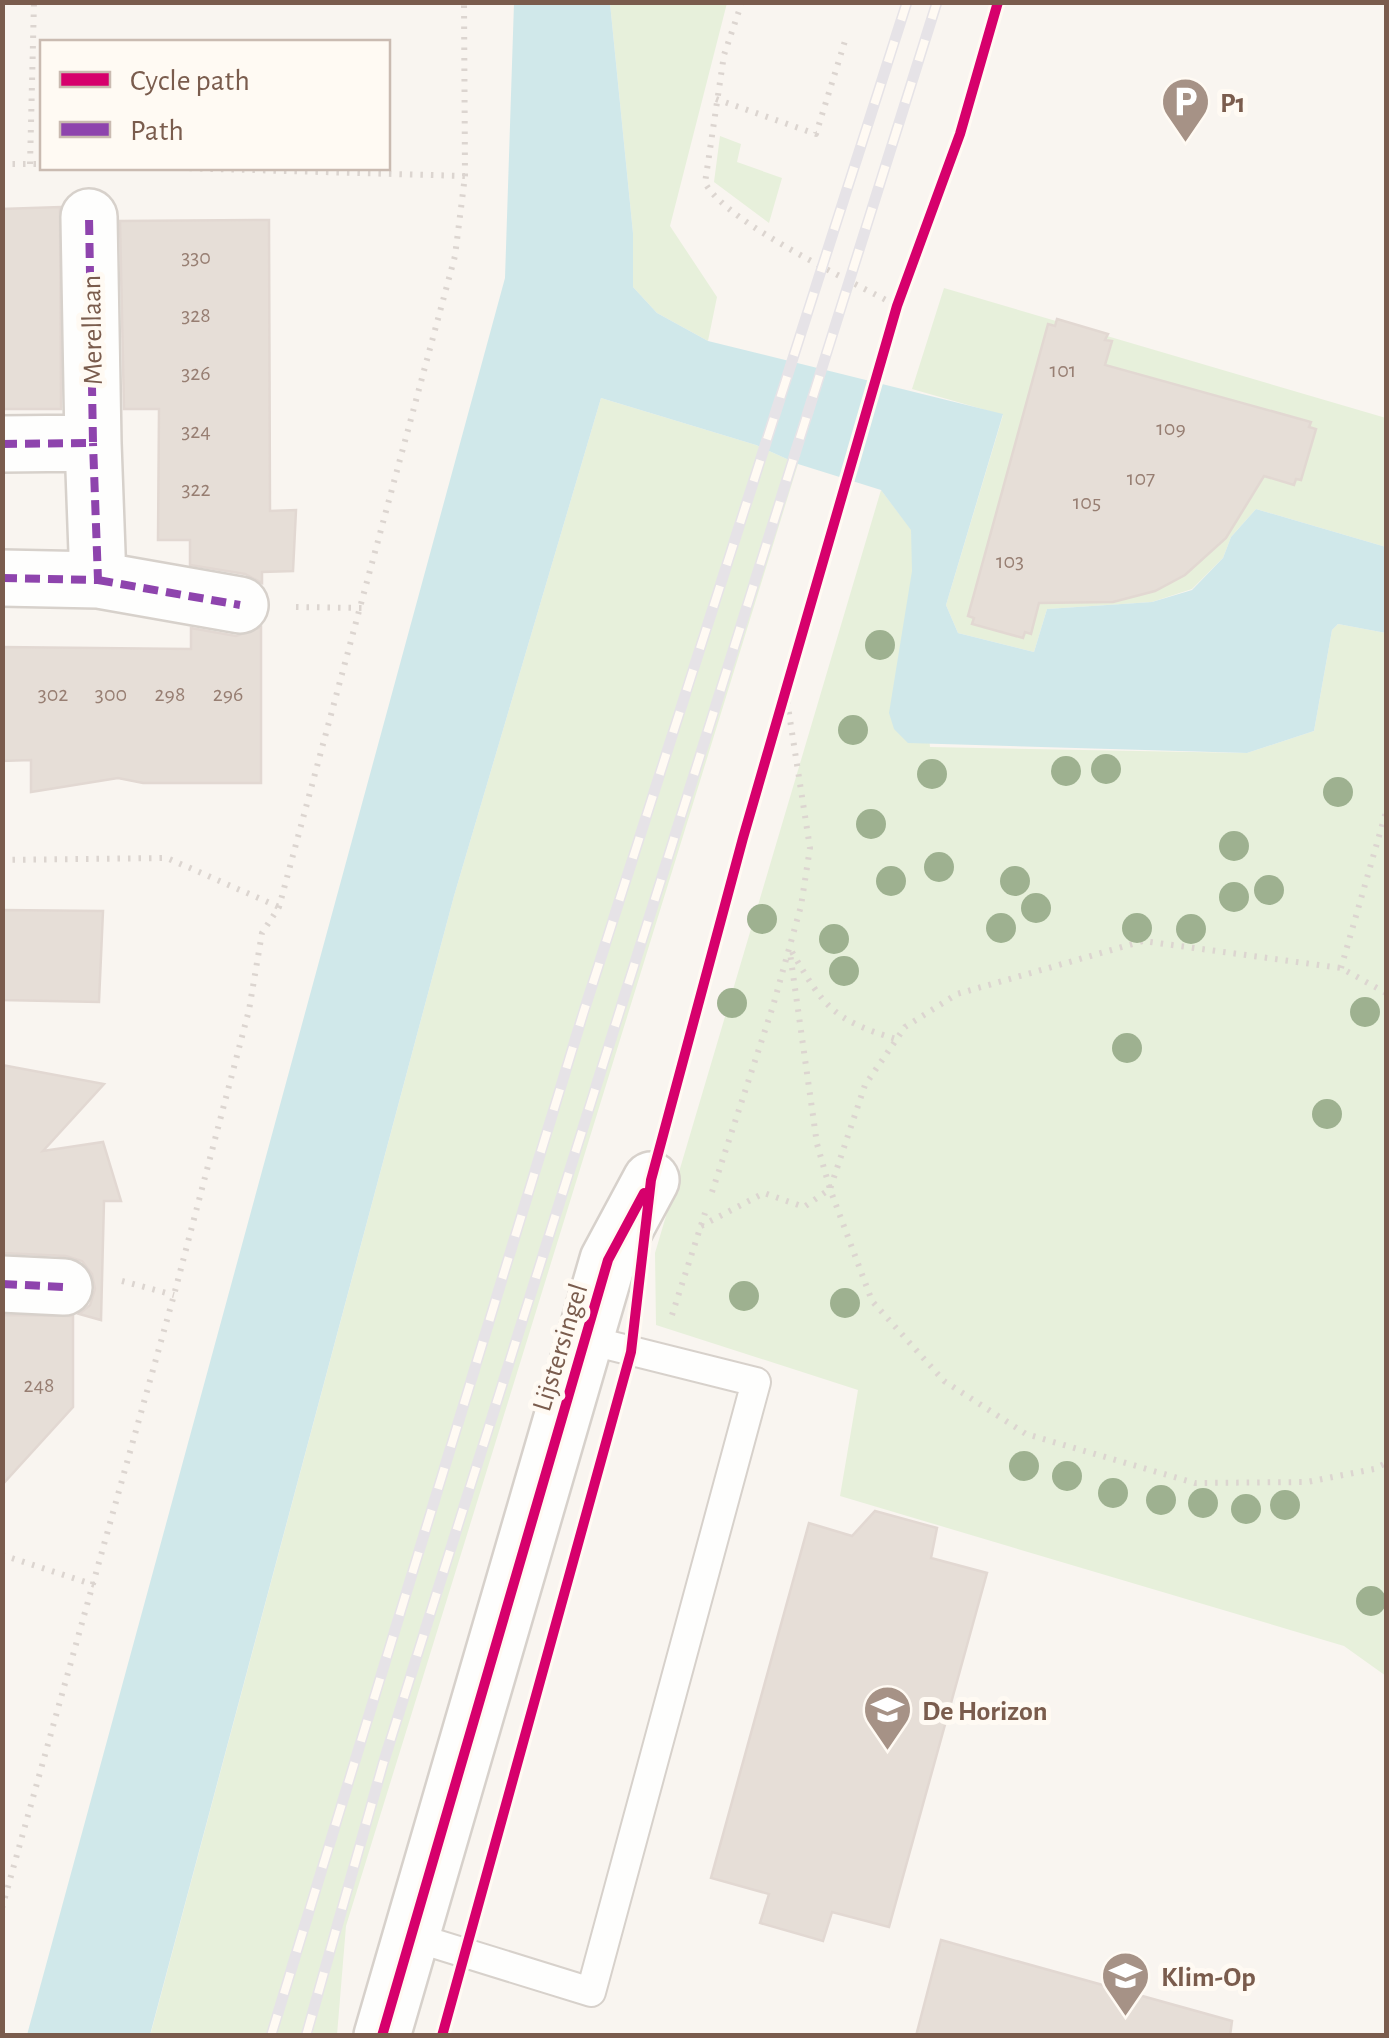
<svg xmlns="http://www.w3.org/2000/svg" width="1389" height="2038" font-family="'Alegreya Sans',sans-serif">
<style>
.green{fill:#e7f0db}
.water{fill:#d0e8ea}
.building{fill:#e6ded7;stroke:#e2d8d2;stroke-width:2.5}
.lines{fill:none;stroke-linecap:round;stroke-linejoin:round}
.lane-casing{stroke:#d7d1cb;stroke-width:32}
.street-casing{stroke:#d7d1cb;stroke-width:60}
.path{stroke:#dcd5d0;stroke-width:6;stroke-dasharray:2.5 8;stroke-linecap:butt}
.lane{stroke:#fefefd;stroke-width:28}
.street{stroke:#fefefd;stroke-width:55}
.rail-casing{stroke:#e6e3e7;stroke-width:11}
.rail{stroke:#fffaf3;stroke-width:8;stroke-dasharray:22;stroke-linecap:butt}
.quiet{stroke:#8e44ad;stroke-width:8;stroke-dasharray:15 8;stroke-linecap:butt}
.cycleway-casing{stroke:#fffaf3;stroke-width:16}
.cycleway{stroke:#d6006c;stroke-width:10}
.tree{fill:#9eb190}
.labels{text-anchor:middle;stroke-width:10;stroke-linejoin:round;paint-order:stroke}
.number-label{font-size:22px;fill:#977e72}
.poi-label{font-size:28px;font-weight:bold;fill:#7a5c4d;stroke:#fffaf3;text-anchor:start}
.street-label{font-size:28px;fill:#7a5c4d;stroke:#fffaf3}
</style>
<rect width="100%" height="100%" fill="#f9f5f0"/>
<path class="green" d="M610,3H727L670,226L717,297L708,341L657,313L633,287V233Z
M720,136L741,144L737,162L782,178L769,223L714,182Z
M944,288L1386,418V547L1256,509L1231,537L1223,558L1192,589L1152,602L1047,609L1034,652L958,633L946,605L1003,415L912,389Z
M601,398L756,445L798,464L346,1926L337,2035L150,2036L454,896Z
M881,490L911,529L930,747L1247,753L1314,731L1332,630L1338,624L1386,633V1676L1344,1646L840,1496L858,1390L656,1325L655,1253Z"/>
<path class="water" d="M514,3H610L633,233V287L657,313L708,341L1003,414L946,605L958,633L1034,652L1047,609L1152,602L1192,590L1223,558L1231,537L1256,509L1386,547V633L1338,624L1332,630L1314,731L1247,753L908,743L894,729L889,713L912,571L911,530L881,490L798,464L756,445L601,398L454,896L150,2035H27L505,278Z"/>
<path class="building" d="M60,207L61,409H2V209Z
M269,220L270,511L296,510L293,571L262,572V583L245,574L190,565V540H158L159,409H124L120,221Z
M1057,319L1108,334L1105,340L1112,341L1105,365L1311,422L1309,427L1316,429L1301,480L1296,479L1294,485L1264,476L1226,538L1185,575L1155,591L1113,602L1039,603L1031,634L1025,632L1023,638L972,624L974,618L968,616L1048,324L1055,326Z
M261,627V783H143L118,778L31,792V760L2,761V647L191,649V628L236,636Z
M2,910L103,911L99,1002L2,1000Z
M2,1065L104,1084L43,1151L103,1142L121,1201H104L101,1320L79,1314L90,1305L95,1289L92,1274L82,1261L66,1256L2,1253Z
M2,1315L73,1316V1407L2,1485Z
M875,1511L937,1528L931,1558L987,1573L889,1927L832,1912L823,1941L760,1923L769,1894L711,1878L809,1523L852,1536Z
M941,1940L1232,2021L1230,2036H916Z"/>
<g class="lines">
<defs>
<path id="lane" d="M410,1936L591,1992L756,1382L584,1339"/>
<path id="street" d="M2,444L93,443L89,217
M2,578L98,580L93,443
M98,580L240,605
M2,1284L64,1287
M382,2036L608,1260L651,1180"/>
</defs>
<use href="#lane" class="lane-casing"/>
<use href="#street" class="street-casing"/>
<path class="path" d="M742,2L724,55L705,183C729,225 852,281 897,306
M716,99L816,134L845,41
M2,164H42
M30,164L34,2
M179,168L465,176
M296,607L363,608
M2,860L167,858L279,907
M792,952C824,1007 833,1020 896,1039
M1341,968L1386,812
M1386,993L1341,968L1143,941L957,994L905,1027L865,1085L830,1189L872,1301L944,1381L1026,1434L1195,1483L1307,1482L1374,1469L1386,1463
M712,1192L773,1006L801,906L810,848L786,694
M701,1226L764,1193L804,1207L830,1189L817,1144L790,953
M122,1281L174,1295
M672,1315L705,1213
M2,1555L95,1585
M2,1908L174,1295L249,1010L262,933L279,907L455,256L465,176L464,2"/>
<use href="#lane" class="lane"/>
<use href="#street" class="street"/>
<defs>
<path id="rail" d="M271,2036L583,1014L907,2
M306,2036L383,1764L937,2"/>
</defs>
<use href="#rail" class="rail-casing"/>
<use href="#rail" class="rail"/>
<path class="quiet" d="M2,444L93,443L89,217
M2,578L98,580L93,443
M98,580L240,605
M2,1284L64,1287"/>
<defs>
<path id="cycleway" d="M382,2036L608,1260L644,1193
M442,2036L631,1352L651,1180L743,838L897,306L960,134L998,2"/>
</defs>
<use href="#cycleway" class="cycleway-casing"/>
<use href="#cycleway" class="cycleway"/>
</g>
<g class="tree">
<circle cx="880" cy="645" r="15"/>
<circle cx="853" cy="730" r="15"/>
<circle cx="1106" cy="769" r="15"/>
<circle cx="1066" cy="771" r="15"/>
<circle cx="932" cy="774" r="15"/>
<circle cx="1338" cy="792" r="15"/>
<circle cx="871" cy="824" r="15"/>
<circle cx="1234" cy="846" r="15"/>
<circle cx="939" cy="867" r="15"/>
<circle cx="891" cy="881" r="15"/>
<circle cx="1015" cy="881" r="15"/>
<circle cx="1269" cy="890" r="15"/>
<circle cx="1234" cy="897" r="15"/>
<circle cx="1036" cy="908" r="15"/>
<circle cx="762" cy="919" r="15"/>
<circle cx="1001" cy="928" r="15"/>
<circle cx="1137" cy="928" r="15"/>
<circle cx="1191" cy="929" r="15"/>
<circle cx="834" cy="939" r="15"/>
<circle cx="844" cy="971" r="15"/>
<circle cx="732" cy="1003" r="15"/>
<circle cx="1365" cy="1012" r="15"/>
<circle cx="1127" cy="1048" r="15"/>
<circle cx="1327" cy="1114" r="15"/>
<circle cx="744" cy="1296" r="15"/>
<circle cx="845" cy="1303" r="15"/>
<circle cx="1024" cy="1466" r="15"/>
<circle cx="1067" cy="1476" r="15"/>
<circle cx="1113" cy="1493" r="15"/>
<circle cx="1161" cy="1500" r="15"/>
<circle cx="1203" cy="1503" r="15"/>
<circle cx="1285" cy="1505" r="15"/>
<circle cx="1246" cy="1509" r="15"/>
<circle cx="1371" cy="1601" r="15"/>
</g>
<defs>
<symbol id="parking-pin" viewBox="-11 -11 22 30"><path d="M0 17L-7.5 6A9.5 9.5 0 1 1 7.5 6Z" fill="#a69286" stroke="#fffaf3"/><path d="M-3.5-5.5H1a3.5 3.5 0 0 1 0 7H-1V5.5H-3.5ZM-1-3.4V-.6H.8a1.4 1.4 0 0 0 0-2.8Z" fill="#fff"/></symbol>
<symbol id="school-pin" viewBox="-11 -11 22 30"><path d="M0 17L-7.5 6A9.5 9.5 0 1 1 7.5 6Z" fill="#a69286" stroke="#fffaf3"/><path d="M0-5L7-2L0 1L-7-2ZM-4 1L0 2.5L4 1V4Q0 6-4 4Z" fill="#fff"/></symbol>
</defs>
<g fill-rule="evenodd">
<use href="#parking-pin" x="1158" y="74" width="55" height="75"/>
<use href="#school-pin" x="860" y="1682" width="55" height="75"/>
<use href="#school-pin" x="1098" y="1948" width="55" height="75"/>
</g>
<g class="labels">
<g class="number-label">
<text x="196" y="264">330</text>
<text x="196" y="322">328</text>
<text x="1063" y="377">101</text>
<text x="196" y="380">326</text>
<text x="1171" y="435">109</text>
<text x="196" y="438">324</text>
<text x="1141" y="485">107</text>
<text x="196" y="496">322</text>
<text x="1087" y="509">105</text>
<text x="1010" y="568">103</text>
<text x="53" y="701">302</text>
<text x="111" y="701">300</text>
<text x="170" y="701">298</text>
<text x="228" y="701">296</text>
<text x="39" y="1392">248</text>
</g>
<g class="poi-label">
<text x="1220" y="112">P1</text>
<text x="922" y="1720">De Horizon</text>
<text x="1161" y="1986">Klim-Op</text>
</g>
<g class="street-label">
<text transform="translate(91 330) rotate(-91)" y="10">Merellaan</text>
<text transform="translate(559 1347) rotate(-73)" y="10">Lijstersingel</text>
</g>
</g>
<rect width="1389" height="2038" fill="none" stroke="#7a5c4d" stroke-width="10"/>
<rect x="40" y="40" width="350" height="130" fill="#fffaf3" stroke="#cabbb1" stroke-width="2.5"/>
<rect x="60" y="72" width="50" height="15" fill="#d6006c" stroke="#cabbb1" stroke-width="2.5"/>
<text x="130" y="90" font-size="30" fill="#7a5c4d">Cycle path</text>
<rect x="60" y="122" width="50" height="15" fill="#8e44ad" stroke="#cabbb1" stroke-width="2.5"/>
<text x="130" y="140" font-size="30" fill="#7a5c4d">Path</text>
</svg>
